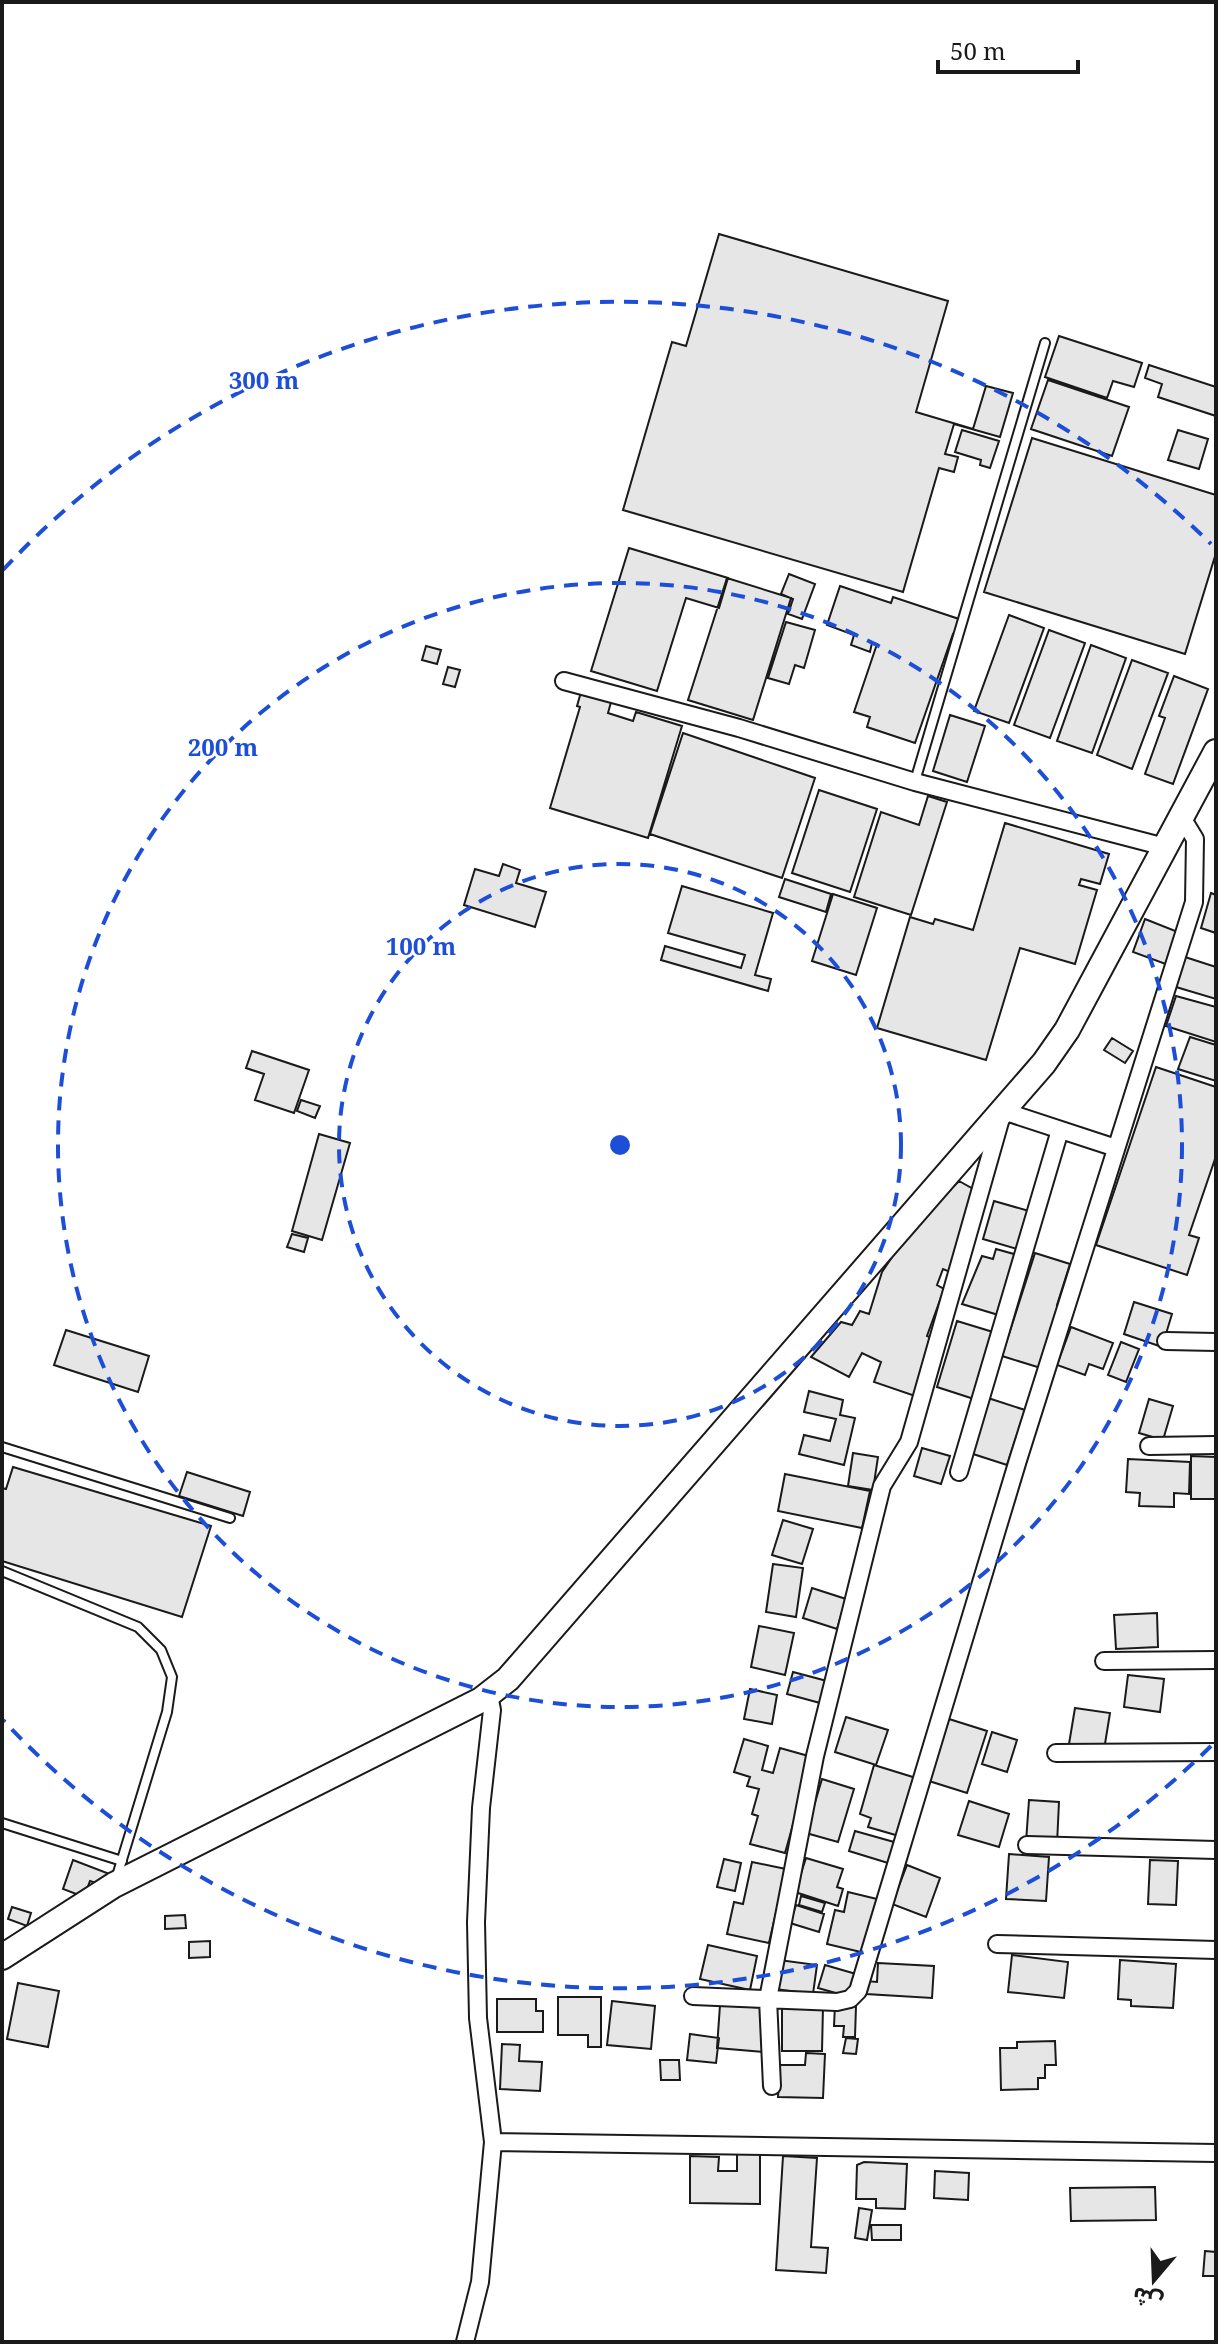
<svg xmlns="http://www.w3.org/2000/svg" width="1218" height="2344" font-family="'Noto Serif','Noto Sans Arabic',serif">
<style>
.building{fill:#e6e6e6;stroke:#1a1a1a;stroke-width:2}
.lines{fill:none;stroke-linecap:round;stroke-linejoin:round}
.lane-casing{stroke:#1a1a1a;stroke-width:12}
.street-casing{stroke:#1a1a1a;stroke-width:20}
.secondary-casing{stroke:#1a1a1a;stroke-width:28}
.lane{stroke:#fff;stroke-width:8}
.street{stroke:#fff;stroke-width:16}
.secondary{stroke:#fff;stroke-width:24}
.ring{fill:none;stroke:#1d4ed8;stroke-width:4;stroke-dasharray:14 10}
.centre{fill:#1d4ed8;stroke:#fff;stroke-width:4}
.ring-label{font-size:24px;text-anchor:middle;font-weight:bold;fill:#1d4ed8;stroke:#fff;stroke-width:6;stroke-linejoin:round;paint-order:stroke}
</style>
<rect width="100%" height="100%" fill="#fff"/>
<path class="building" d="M719,234L948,301L916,412L973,429L986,386L1013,393L1000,437L954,424L945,454L958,457L954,472L939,468L903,592L623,510L672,342L686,346Z
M1059,336L1142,363L1134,387L1113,381L1107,398L1045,377Z
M1149,365L1216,387V416L1158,397L1162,384L1145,378Z
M1048,380L1129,407L1112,456L1031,429Z
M962,430L999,441L990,468L980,465L981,460L955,452Z
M1178,430L1208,439L1199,469L1168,460Z
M1032,438L1216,495V553L1185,654L984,592Z
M629,548L728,578L719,608L686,598L657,691L591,671Z
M789,574L815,584L802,619L788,614L793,599L781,594Z
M727,578L791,598L753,720L688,700Z
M840,586L891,603L893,597L962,620L957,635L953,634L915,743L867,727L870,717L854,712L877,644L872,643L870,652L851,645L854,635L827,625Z
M1009,615L1044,628L1009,723L974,711Z
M786,622L815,630L804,668L795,665L789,684L768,678Z
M1049,630L1085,643L1050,738L1014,725Z
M1091,645L1126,658L1092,753L1057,741Z
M426,646L441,650L437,664L422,660Z
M1132,660L1168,673L1132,769L1097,755Z
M448,667L460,670L455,687L443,684Z
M1174,676L1208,689L1173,784L1145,774L1165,718L1159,716Z
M581,692L611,702L608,713L633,721L636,712L682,726L648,838L550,808L580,707L577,706Z
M950,715L985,726L967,782L933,771Z
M683,733L815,778L782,878L650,834Z
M819,790L877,809L850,892L792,873Z
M928,796L947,802L911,915L854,897L881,812L919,825Z
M1005,823L1109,854L1100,884L1081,879L1079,885L1097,890L1075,964L1020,948L986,1060L877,1028L910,917L933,924L935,919L973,930Z
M503,864L520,870L516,883L546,892L535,927L464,905L475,869L499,876Z
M785,879L831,894L826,912L779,897Z
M682,886L773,913L755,975L771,979L768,991L661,960L665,946L741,968L745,955L668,933Z
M1211,893L1216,895V933L1201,928Z
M833,894L877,908L856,975L812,961Z
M1145,919L1183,934L1171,966L1133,952Z
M1185,957L1216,967V999L1176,987Z
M1176,996L1216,1007V1042L1166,1026Z
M1190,1037L1216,1045V1081L1178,1069Z
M1112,1038L1133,1051L1125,1063L1104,1050Z
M252,1051L309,1070L294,1113L255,1100L264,1074L246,1068Z
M1156,1067L1216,1087V1156L1189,1235L1199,1238L1187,1275L1096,1245Z
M301,1100L320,1106L315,1118L297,1111Z
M319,1134L350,1143L322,1240L292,1231Z
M959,1181L975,1190L950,1272L943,1269L937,1285L944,1289L927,1336L932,1338L915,1396L874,1382L881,1362L862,1353L849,1377L811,1357L841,1322L852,1325L860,1311L869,1314L882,1272L913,1226Z
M994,1201L1029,1211L1024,1251L983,1239Z
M292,1234L308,1238L304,1252L287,1247Z
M996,1249L1021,1256L1005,1317L962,1304L982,1256L993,1259Z
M1035,1253L1070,1264L1057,1305L1063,1307L1044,1369L1002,1356Z
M1134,1302L1172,1314L1162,1347L1124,1334Z
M957,1321L993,1332L980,1372L989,1374L980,1401L937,1387Z
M1071,1327L1113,1343L1103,1369L1089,1364L1085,1375L1057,1365Z
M66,1330L149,1356L138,1392L54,1365Z
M1121,1342L1139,1349L1126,1382L1108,1375Z
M809,1391L843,1400L840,1415L855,1418L844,1465L799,1454L804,1435L830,1441L836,1419L804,1412Z
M988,1398L1025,1410L1007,1465L970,1453Z
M1149,1399L1173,1406L1163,1440L1139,1433Z
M922,1448L950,1456L941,1484L914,1476Z
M853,1453L878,1457L873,1490L848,1486Z
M1191,1456L1216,1457V1499H1191Z
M1128,1459L1190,1462L1189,1494L1174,1493V1507L1139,1506L1140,1493L1126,1492Z
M13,1467L211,1526L182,1617L2,1561V1488L6,1489Z
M187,1472L250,1492L243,1516L179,1496Z
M785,1474L870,1491L862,1528L778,1511Z
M783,1520L813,1529L802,1564L772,1555Z
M773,1564L803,1568L796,1617L766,1612Z
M812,1588L846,1599L837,1629L803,1618Z
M1157,1613L1158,1647L1116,1649L1114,1615Z
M759,1626L794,1633L785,1675L751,1667Z
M793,1672L827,1681L820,1703L787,1694Z
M1128,1675L1164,1679L1160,1712L1124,1707Z
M750,1689L777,1695L772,1724L744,1719Z
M1075,1708L1110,1713L1104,1750L1069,1744Z
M846,1717L888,1730L876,1765L835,1752Z
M949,1719L987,1731L967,1793L929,1781Z
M992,1732L1017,1740L1007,1772L982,1764Z
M744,1739L768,1746L762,1770L773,1773L780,1748L812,1757L785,1853L750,1844L758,1816L752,1814L759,1789L747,1786L750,1777L734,1772Z
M874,1765L916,1778L899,1836L868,1827L871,1818L860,1814Z
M822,1779L854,1789L838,1842L806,1833Z
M1029,1800L1059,1802L1057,1844L1026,1842Z
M969,1801L1009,1814L999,1847L958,1835Z
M855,1831L894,1842L888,1863L849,1851Z
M1009,1854L1049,1857L1046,1901L1006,1899Z
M806,1858L843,1869L837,1887L843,1889L838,1906L795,1892Z
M724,1859L741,1863L735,1891L717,1887Z
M73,1860L107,1873L102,1885L90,1881L84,1897L63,1889Z
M1150,1860L1178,1861L1176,1905L1148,1904Z
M752,1862L786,1869L769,1943L727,1934L734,1902L743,1904Z
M907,1865L940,1878L926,1917L892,1904Z
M848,1892L877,1899L865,1953L827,1944L835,1910L844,1912Z
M801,1896L825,1903L822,1912L799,1905Z
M796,1905L824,1914L819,1932L790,1923Z
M12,1907L31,1913L27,1926L8,1919Z
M185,1915L186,1928L165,1929V1916Z
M210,1941V1957L189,1958V1942Z
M708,1945L757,1956L750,1990L700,1979Z
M1012,1955L1068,1962L1064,1998L1008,1992Z
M779,1960L817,1965L813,1994L775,1989Z
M1120,1960L1176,1964L1173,2008L1131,2006V2000L1118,1999Z
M878,1963L934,1966L932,1998L866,1994V1981L877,1982Z
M825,1965L856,1974L850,1997L818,1988Z
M18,1983L59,1991L48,2047L7,2039Z
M558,1997H601V2047H588V2035H558Z
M497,1999H536V2011H543V2032H497Z
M612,2001L655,2006L651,2049L607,2045Z
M720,2005L767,2008L764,2052L717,2048Z
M835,2005L856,2006L855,2037H843L844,2026H834Z
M782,2007H823L822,2051H782Z
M690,2034L719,2038L716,2063L687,2060Z
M846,2038L858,2039L856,2054L843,2053Z
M1055,2041L1056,2065H1045V2078H1038V2089L1001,2090L1000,2048H1017V2042Z
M502,2044L520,2045L519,2061L542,2062L540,2091L500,2089Z
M806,2053L825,2054L823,2098L778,2097L780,2065H805Z
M660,2060H679L680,2080H661Z
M737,2152L760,2153V2204L690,2203V2156L719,2157L718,2171H737Z
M783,2156L817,2158L811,2247L828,2248L826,2273L776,2270Z
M864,2162L907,2164L905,2209L876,2208V2199H856L857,2165Z
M935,2171L969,2173L968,2200L934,2198Z
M1155,2187L1156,2220L1071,2221L1070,2188Z
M859,2208L872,2210L867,2240L855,2238Z
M871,2225H901V2240H872Z
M1205,2251L1216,2252V2276H1203Z"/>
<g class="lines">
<defs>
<path id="lane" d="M915,781L1045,343
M2,1447L230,1518
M2,1571L138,1627L161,1650L172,1677L167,1712L117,1876
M2,1823L122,1861"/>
<path id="street" d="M564,681L739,728L915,782L1165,847
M1166,1341L1216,1342
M1149,1446L1216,1445
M959,1472L1060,1130
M1104,1661L1216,1660
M1056,1753L1216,1752
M1027,1845L1216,1850
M997,1944L1216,1950
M693,1996L837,2002L850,1999L858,1991L1018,1460L1194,902L1195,839L1181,816
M772,2086L768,1999L815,1756L882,1486L909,1442L1003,1111L1116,1148
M493,2142L1216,2153
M465,2342L480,2282L493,2142L478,2018L476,1922L481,1808L492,1710L489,1695"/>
<path id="secondary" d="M2,1957L114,1885L481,1700L508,1679L1044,1063L1067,1030L1216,752"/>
</defs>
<use href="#lane" class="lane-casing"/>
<use href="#street" class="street-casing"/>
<use href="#secondary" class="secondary-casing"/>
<use href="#lane" class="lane"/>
<use href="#street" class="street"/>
<use href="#secondary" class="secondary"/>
</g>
<g class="ring">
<circle cx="620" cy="1145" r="281"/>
<circle cx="620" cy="1145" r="562"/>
<path d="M1211 1746A843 843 0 0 1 3 1720M3 570A843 843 0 0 1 1211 544"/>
</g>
<circle cx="620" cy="1145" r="12" class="centre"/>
<g class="ring-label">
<text x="264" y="389">300 m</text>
<text x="223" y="756">200 m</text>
<text x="421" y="955">100 m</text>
</g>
<rect width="1218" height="2344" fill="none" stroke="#1a1a1a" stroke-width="8"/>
<g transform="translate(1154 2280) rotate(199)" stroke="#ffffff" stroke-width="6" paint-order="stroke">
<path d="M0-6L14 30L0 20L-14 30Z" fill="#1a1a1a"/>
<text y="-12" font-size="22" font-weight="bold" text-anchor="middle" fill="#1a1a1a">ش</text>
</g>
<path d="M938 60v12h140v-12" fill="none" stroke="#1a1a1a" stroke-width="4"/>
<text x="950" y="60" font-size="24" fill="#1a1a1a" stroke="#ffffff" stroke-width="6" paint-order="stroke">50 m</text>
</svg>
